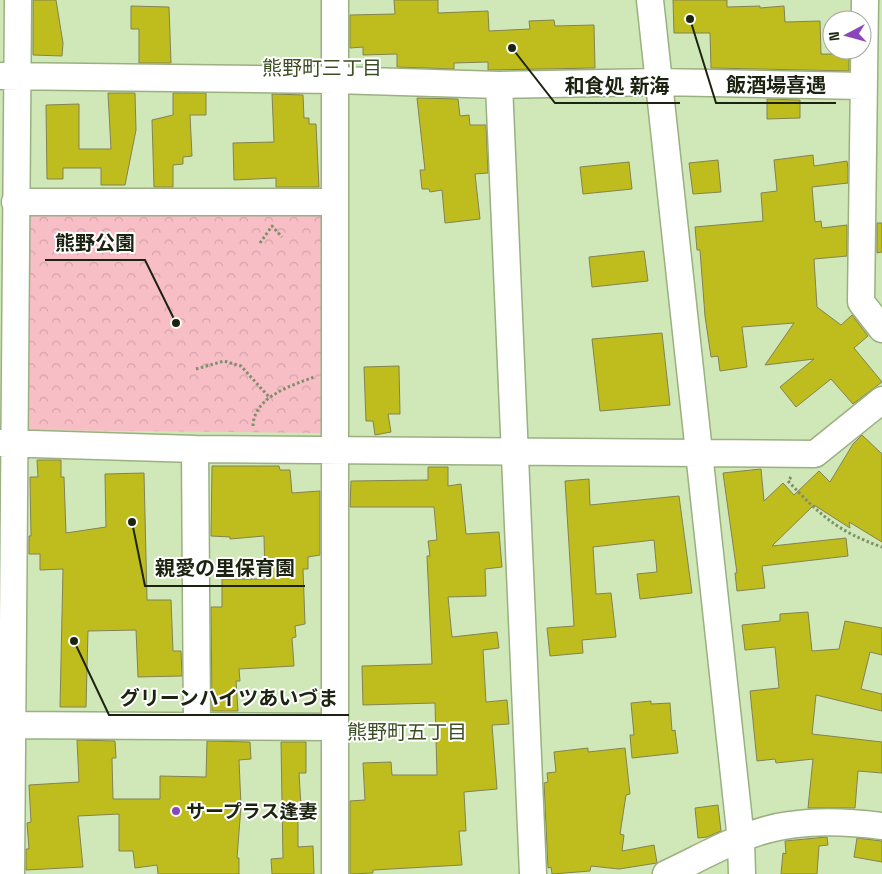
<svg xmlns="http://www.w3.org/2000/svg" width="882" height="874" font-family="'Space Grotesk','Noto Sans JP',sans-serif">
<style>
.park{fill:url(#park-crowns)}
.building{fill:#bfbc1e;stroke:#838351}
.lines{fill:none;stroke-linecap:round;stroke-linejoin:round}
.minor-casing{stroke:#9ab081;stroke-width:29}
.path{stroke:#7f8f6c;stroke-width:3;stroke-dasharray:2.5 2.5;stroke-linecap:butt}
.minor{stroke:#fff;stroke-width:26}
.poi-dot{fill:#8a46ba;stroke:#fff;stroke-width:2}
.labels{text-anchor:middle;stroke-width:4;stroke-linejoin:round;paint-order:stroke}
.poi-label{font-size:19px;font-weight:bold;fill:#1c2411;stroke:#fff;text-anchor:start}
.neighbourhood-label{font-size:20px;fill:#3b4d23;stroke:#fff}
.leader{fill:none;stroke:#1c2411;stroke-width:2}
.callout-dot{fill:#1c2411;stroke:#fff;stroke-width:2}
.callout-label{font-size:20px;text-anchor:middle;font-weight:bold;fill:#1c2411;stroke:#fff;stroke-width:4;stroke-linejoin:round;paint-order:stroke}
</style>
<defs>
<pattern id="park-crowns" width="20" height="18" patternUnits="userSpaceOnUse" patternTransform="scale(1.25)"><rect width="20" height="18" fill="#f8bec6"/><path d="M2 6a3 3 0 1 1 6 0M12 15a3 3 0 1 1 6 0" fill="none" stroke="#d4a3a9"/></pattern>
</defs>
<rect width="100%" height="100%" fill="#d0e7b7"/>
<path class="park" d="M30,212L322,216V433L28,430Z"/>
<path class="building" d="M33,0H56L63,43L62,56L33,55Z
M394,0H438V13L488,11L489,31L530,29L529,21L554,20L555,26L594,25L595,68L488,70V62L454,63V69L397,67V54L363,55V47L350,48V15L395,14Z
M673,0H727V7L760,6V8L784,6L785,22L820,21L821,54H849V71L711,68L710,33H674Z
M131,6L169,7L171,63H139V29H131Z
M108,93H135L136,130L125,185H101V168H63V179H47L46,105L79,104V149H111Z
M173,93H206V115H190L192,156L183,157V164L173,165V187H154L152,120L173,115Z
M272,94L303,95L304,118H309V124H316L319,187H276V178L234,180L233,143L274,142Z
M417,98L458,99L460,116L469,115L470,125H486L488,173L475,174L480,219L445,223L442,190L430,192L429,189H422L420,170H425Z
M767,99L800,100V118L767,119Z
M813,155L814,166L847,161L848,169V183L812,187L815,222L821,221L822,228L847,225V256L814,259L817,307L841,325L852,315L868,336L854,348L882,382L853,404L831,379L796,407L780,387L814,359L765,365L794,323L742,327L747,367L720,371L718,356L711,357L705,316L700,250H697L695,227L763,221L761,193L777,191L774,160Z
M718,160L721,192L693,194L689,163Z
M629,162L632,189L583,194L580,167Z
M877,223H882V252L877,253Z
M644,251L648,281L592,287L589,257Z
M662,333L670,405L600,411L592,339Z
M399,366L400,414H388L391,432L375,435L373,421H366L364,367Z
M862,435L882,454V542L849,522L850,528L814,505L772,546L846,538L848,556L762,566L765,588L737,591L735,573H737L723,473L761,469L764,501L783,483L794,495L819,471L830,482L853,444Z
M37,460H61V477H64L66,533L106,527L105,474L144,473L147,600H171L173,651H181L182,676L138,677L136,630L88,631L86,707H60L63,569L40,570V554H29V536H31L30,477H38Z
M212,466H279L280,470H290L292,493L320,491V555L308,557V569H303L305,624L295,626L296,637L292,638L294,666L239,669L240,681H236L238,711H212L211,607H222V579H265L264,536L230,539V537L211,536Z
M428,467H448V486L461,484L466,534L499,532L502,567L485,569L486,596L448,597L452,637L497,632L499,648L483,650L486,702L507,700L509,724L492,725L497,789L464,792L466,831H459L462,865L373,870V873L350,874V801L365,800L363,763L391,762L392,775H437L435,703L363,705L362,666L432,664L427,556H430L428,541L437,540L434,507H350L351,481L428,480Z
M589,479L590,505L679,496L692,593L640,599L637,574L657,572L654,540L593,547L596,594L611,593L616,637L582,640L583,653L550,656L547,628L574,626L565,481Z
M808,612L812,651L839,649L845,621L882,628V655L870,652L861,689L882,694V711L816,695L812,734L882,742V773L858,771L855,808H808L813,759L776,763L775,759L757,761L750,691L779,688L775,647L745,650L742,625L780,621V614Z
M651,701V704L670,703L672,731L675,730L678,753L632,758L630,735H634L631,703Z
M77,740L115,741L116,758H112L113,799H160V776L206,777L207,741L250,742L251,759L239,760L241,806L237,858H239V874H158L157,865L135,868L133,851H119V814L78,816L83,867L26,870V849H29L27,823L31,822L29,785L79,782Z
M281,742H306V773H299L301,806H298V847L313,846L314,874H272L271,859L283,858Z
M588,748V752L625,748L630,794L626,795L620,834L624,835L622,851L654,845L657,863L619,869L591,866L590,871L552,874L551,867L548,868L544,783L548,782L547,773L556,772L554,752Z
M718,805L721,831L707,837L698,838L695,808Z
M827,837L828,845L819,846L817,874H781L783,853L786,854L785,841Z
M857,838L882,841V862L854,857Z"/>
<g class="lines">
<defs>
<path id="minor" d="M335,0V874
M650,0L741,840L742,874
M865,0L861,302L882,329
M1,76L335,80L499,85L658,82L862,86
M499,85L533,874
M15,202H334
M0,443L195,449L815,454L882,400
M195,449L197,726
M0,725L335,727
M11,874L18,0
M666,874C705,856 747,830 790,825C821,820 852,822 882,826"/>
</defs>
<use href="#minor" class="minor-casing"/>
<path class="path" d="M260,243L272,226L282,237
M196,369L224,361L241,366L269,397
M253,426C254,397 290,386 314,377
M791,477L788,481C819,514 838,532 882,547"/>
<use href="#minor" class="minor"/>
</g>
<circle class="poi-dot" cx="176" cy="811" r="5"/>
<g class="labels">
<g class="poi-label">
<text x="186" y="818">サープラス逢妻</text>
</g>
<g class="neighbourhood-label">
<text x="322" y="75">熊野町三丁目</text>
<text x="407" y="739">熊野町五丁目</text>
</g>
</g>
<path class="leader" d="M690 19L716 103H836M512 48L555 103H680M176 323L145 260H45M132 522L145 586H305M74 641L109 715H349"/>
<g class="callout-dot">
<circle cx="690" cy="19" r="5"/>
<circle cx="512" cy="48" r="5"/>
<circle cx="176" cy="323" r="5"/>
<circle cx="132" cy="522" r="5"/>
<circle cx="74" cy="641" r="5"/>
</g>
<g class="callout-label">
<text x="776" y="92">飯酒場喜遇</text>
<text x="617" y="93">和食処 新海</text>
<text x="95" y="250">熊野公園</text>
<text x="225" y="575">親愛の里保育園</text>
<text x="229" y="705">グリーンハイツあいづま</text>
</g>
<g transform="translate(847 35) rotate(264)"><circle r="24" fill="#ffffff" stroke="#a4a7a0"/>
<path d="M0-4L9 19L0 12L-9 19Z" fill="#8a46ba"/>
<text y="-8" font-size="14" font-weight="bold" text-anchor="middle" fill="#1c2411">N</text>
</g>
</svg>
